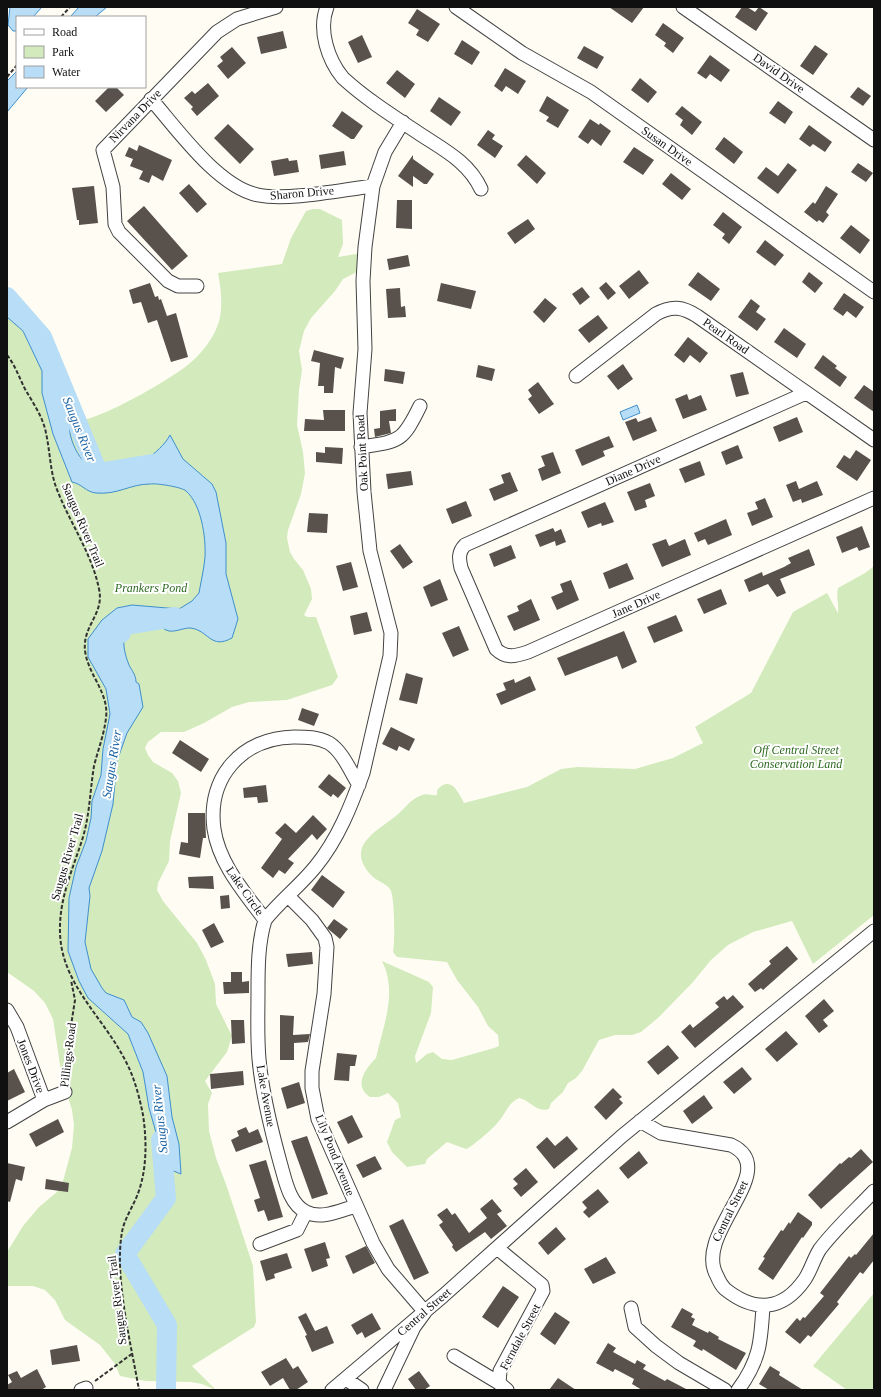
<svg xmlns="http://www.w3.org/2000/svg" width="881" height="1397" font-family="'Times New Roman',serif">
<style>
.green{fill:#d2eabc}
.water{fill:#b8ddf6;stroke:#3f8fcd}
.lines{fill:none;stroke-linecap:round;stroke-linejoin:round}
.river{stroke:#b8ddf6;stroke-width:20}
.building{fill:#59514c}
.minor-casing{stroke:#434343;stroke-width:15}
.path{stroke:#323232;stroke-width:2;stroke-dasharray:4 2;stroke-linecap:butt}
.minor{stroke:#fff;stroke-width:13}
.labels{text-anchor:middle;stroke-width:4;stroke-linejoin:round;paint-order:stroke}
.street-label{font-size:12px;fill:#101010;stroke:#fff}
.park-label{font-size:12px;font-style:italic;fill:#2c691f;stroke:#fff}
.water-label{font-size:13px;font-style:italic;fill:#1861a3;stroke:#fff}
</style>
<rect width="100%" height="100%" fill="#fffdf3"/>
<path class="green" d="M313,209H320L342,220L343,244L338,257L362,253L361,270L343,279L335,291L311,318L304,331L299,351L302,370L299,390L297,425L303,452L305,473L301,494L288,530L287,538L290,552L294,559L303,570L311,589L312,599L304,615L307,617H316L338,677L332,685L287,700L249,702L232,707L204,723L184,732H161L148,742L145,748L148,755L153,762L172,773L178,781L181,793L170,841L169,861L158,883L157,890L163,901L197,943L206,960L215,984L216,1004L232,1036L227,1052L205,1081L212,1093L208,1104L209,1131L216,1158L227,1187L253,1266L256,1322L254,1327L192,1366L216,1390L202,1384L191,1382L146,1381L120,1376L115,1364L100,1345L65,1320L55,1300L45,1290L33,1286H7V1252L23,1226L39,1207L57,1192L63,1181L72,1148L74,1125L72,1110L62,1078L53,1019L45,1003L34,991L7,972V297L69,416C72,418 76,420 80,420C100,420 175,377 190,363C201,354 212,340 217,327C224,311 221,289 218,273L282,264L291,238L306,211Z
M874,566V915L813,964L792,921L753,932L728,945L711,960L693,982L659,1017L641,1032L632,1035H615L599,1040L582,1071L576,1078L568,1083L563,1092L551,1103L549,1109C536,1113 530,1100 519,1098C508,1103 506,1113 499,1121C495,1127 472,1147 466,1149L447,1142L427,1159L425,1164L407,1167L392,1152L387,1142L395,1120L401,1117L398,1103L388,1093L379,1097H370C353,1086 365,1069 376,1058C383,1026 398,993 382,961L429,982L433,987L431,1013L415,1056L416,1063L427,1054L433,1052L442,1059L452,1060L494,1048L499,1046L498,1035L488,1026L478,1007L457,980L447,962L397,957L393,952C395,944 395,895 390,889C386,883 376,881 371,875C347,849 371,834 392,819C403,812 409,799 422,795C427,793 432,796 437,795V790C451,775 458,792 464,803L527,787L561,769L577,767L635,769L673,758L703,743L695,727L751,693L793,612L827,593L838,613C839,604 836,597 838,588L865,573Z
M874,1293V1390H847L813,1366Z"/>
<path class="water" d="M10,7H42L33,17H17V31H13L8,25Z
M79,7H107L95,17H70Z
M17,71V87H28L7,112V81Z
M7,292C23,306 35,325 44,343C47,350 53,355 56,361C62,375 66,394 69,408C70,416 69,425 70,433C74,454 91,477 114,478C132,469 160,454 170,435L183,459L212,484L216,492L226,543V574L238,619L232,638C210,650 209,630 190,628C183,628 176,632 169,631C164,630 160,626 156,623C145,616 132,629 124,636C123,646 125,655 129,665C132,671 136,675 136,682L139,684L143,707L127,733L117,761L113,804L102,851L89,888L90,896L85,942L91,969L102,988L106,993L124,1000L132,1017L141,1022L148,1033L167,1076L172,1117L179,1144L181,1174L156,1164L161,1150L149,1108L143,1072L128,1034L88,998L79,981L68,951L69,898L76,867L86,841L91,818L92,801L101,775L103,749L110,714L106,689L88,657V639L102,620L117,608L132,605L179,609L192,601L199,593C201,581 204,569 205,557C206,536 201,504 186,491C182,487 156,483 150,484C130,484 118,495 96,493C86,492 82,484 72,482L53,434L42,393V371L23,331L7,317Z
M637,405L640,413L623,420L620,412Z"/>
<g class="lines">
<path class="river" d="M7,297L42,337L98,473L158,463
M121,633L120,626L175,617
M161,1140L166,1198L125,1254L167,1325L166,1390"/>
</g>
<path class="building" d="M609,7H644L632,23Z
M742,7H747L755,12L759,7L768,13L756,31L735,17Z
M417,9L440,24L428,42L416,35L419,30L408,23Z
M663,23L684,38L673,53L664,46L666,43L655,35Z
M283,31L287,48L261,54L257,37Z
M362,35L372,57L358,63L348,42Z
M462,40L480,52L472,65L454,54Z
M815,45L828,54L813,75L800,66Z
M584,46L604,57L597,69L577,58Z
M232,47L246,63L228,79L217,66L223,61L220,57Z
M710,55L730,70L721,82L710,74L706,79L697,73Z
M505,68L526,81L518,94L506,86L502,92L494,86Z
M397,70L415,84L405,98L386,83Z
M640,78L657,92L648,103L631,90Z
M208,83L219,96L197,116L191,109L193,107L184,98L192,91L195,94Z
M109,87H116L124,95L106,112L95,101Z
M858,87L871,96L863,106L850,97Z
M547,96L569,110L558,128L546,121L549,117L539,111Z
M439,97L461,112L451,126L430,111Z
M778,101L793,112L785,124L769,113Z
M682,106L702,122L692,135L680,125L683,120L675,114Z
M342,111L363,126L354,139H351L332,126Z
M590,119L599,125L600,123L611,131L601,146L592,139L588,144L578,137Z
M228,124L254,149L240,164L214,138Z
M809,125L832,142L825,152L813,144L810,147L799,139Z
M488,130L495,135L492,139L503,146L495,158L477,145Z
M724,137L743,152L734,164L715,149Z
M139,145L172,160L163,181L152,175L149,183L139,179L143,171L130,166L133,159L125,156L129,147L137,151Z
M634,147L654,160L643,175L623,162Z
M344,151L346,165L321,169L319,155Z
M413,155V159L434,174L427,184H424L413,176V187L398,176Z
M526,155L546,173L537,184L517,165Z
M288,158L289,161L297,160L299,172L274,176L271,161Z
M788,163L797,170L778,194L757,178L766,167L778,176Z
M858,163L873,173L866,182L851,172Z
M671,173L691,189L682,200L662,184Z
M189,184L207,204L197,213L179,193Z
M94,186L98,223L79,225V220H77L72,188Z
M826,186L838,194L826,212L829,215L823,223L819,220L817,222L804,212L813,202L815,204Z
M397,200H412V229L396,228Z
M144,206L188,256L172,270L127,221Z
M723,212L742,227L729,244L722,238L725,234L713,225Z
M528,219L535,229L515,244L507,233Z
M851,225L870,240L860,254L840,238Z
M765,240L784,255L775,266L756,252Z
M408,255L410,266L389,270L387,259Z
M639,270L649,283L629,299L619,286Z
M698,272L720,289L711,301L688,285Z
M809,272L823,283L815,293L802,282Z
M606,282L616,293L608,300L599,288Z
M150,283L155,297L158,296L159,300L161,299L167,316L176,313L188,357L171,362L157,320L148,323L141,302L133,304L129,290Z
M441,283L476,291L471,309L437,301Z
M582,287L590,297L580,305L572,294Z
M400,288L401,307L405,306L406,317L388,318L386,289Z
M844,293L864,307L856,318L847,311L843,316L833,309Z
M545,298L557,308L544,323L533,312Z
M751,299L760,306L756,312L766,319L757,331L738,317Z
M598,315L608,328L589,343L578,330Z
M784,328L806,344L797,358L774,342Z
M688,337L708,353L700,363L690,355L684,363L674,355Z
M314,350L344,358L341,369L335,367L333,393H324V386H318L320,363L311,361Z
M823,355L837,366L835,368L847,377L840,387L814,368Z
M623,364L633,379L618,390L607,376Z
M478,365L495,369L492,381L476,377Z
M385,369L405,372L403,384L384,381Z
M743,372L749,394L736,397L730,375Z
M538,382L554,404L539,414L528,399L532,396L528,390Z
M864,385L874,392V412L854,398Z
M687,394L689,400L701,395L707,410L683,419L675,399Z
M396,409V421H389L391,433L375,437L374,429L380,428V411Z
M323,410H345V431H304L305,419L324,420Z
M651,417L657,431L633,441L625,422L636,418L638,422Z
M797,417L803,432L779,442L773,427Z
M609,436L614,447L603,451L605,456L582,466L575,450Z
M738,445L743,458L726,465L721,452Z
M325,447L343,448L342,464L316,462V452L325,453Z
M856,450L871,460L857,481L836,467L844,455L850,459Z
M553,452L561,473L542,481L538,469L545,466L541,456Z
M700,461L705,475L685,483L679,469Z
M411,471L413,485L388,489L386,474Z
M510,472L518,491L494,501L489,489L504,483L501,475Z
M796,481L799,489L817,481L823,495L802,503L801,499L793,502L786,485Z
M650,483L655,496L645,500L647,507L635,511L627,492Z
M765,498L773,517L752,526L747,513L758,509L755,502Z
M466,501L472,516L452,524L446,509Z
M605,502L614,522L602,526L601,523L588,528L581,512Z
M309,513L328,514L327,533L307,532Z
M726,519L732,535L708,545L705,539L698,542L694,533Z
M862,526L870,547L859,551L857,547L842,553L836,537Z
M553,528L555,532L561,529L566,542L556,546L555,541L540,547L535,535Z
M666,539L669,546L685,539L691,555L662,567L652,544Z
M400,544L413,562L403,569L390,551Z
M511,545L516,558L494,567L489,554Z
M809,549L815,565L780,579L786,593L777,597L768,584L749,592L744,580L762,572L763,576L784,567L791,563L788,558Z
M351,562L358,587L343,591L336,566Z
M627,563L634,579L609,589L603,573Z
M440,579L448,600L431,607L423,587Z
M571,580L579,600L557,610L551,597L563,592L560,584Z
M721,589L727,604L704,614L697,599Z
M531,599L540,620L514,631L507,616L519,611L517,606Z
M367,612L372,631L354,635L350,616Z
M676,615L683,631L654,643L647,627Z
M459,626L469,650L453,657L442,633Z
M624,631L637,662L622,669L617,656L565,676L557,658Z
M406,673L423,678L417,704L399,700Z
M530,676L536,690L501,705L496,694L506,690L503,683L514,679L515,683Z
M302,708L319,714L314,726L298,720Z
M391,727L415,739L409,751L399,746L397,751L382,744Z
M180,740L209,759L201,772L172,753Z
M329,774L346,788L338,798L333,794L331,797L318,787Z
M266,785L268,802L258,803L257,797L244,798L243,788Z
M188,813H205L206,838H203L200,858L179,854L181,842L188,843Z
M313,815L327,829L317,840L312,834L288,859L294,863L285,874L279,870L273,878L261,868L282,839L275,833L285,823L296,833Z
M322,875L345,892L333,908L311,890Z
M213,876L214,889L189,888L188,877Z
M229,895L230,908L221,909L220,896Z
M334,919L348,929L340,939L327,928Z
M214,923L224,942L211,948L202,930Z
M787,946L798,959L763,990L761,988L755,992L748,984L771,964L769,961Z
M312,952L313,964L288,967L286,954Z
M231,972H242V982L249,981V993L224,994L223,982H231Z
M733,995L744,1007L695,1048L681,1032L690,1024L693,1028L719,1007L715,1003L724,996L727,1000Z
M824,999L834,1011L823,1020L828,1026L819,1033L805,1016Z
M280,1015L294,1016L293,1035L310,1034L308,1042L294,1043V1060H280Z
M231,1020H244L245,1043L232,1044Z
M786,1031L798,1044L777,1062L765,1049Z
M668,1045L679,1058L658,1075L647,1062Z
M337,1053L357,1055L355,1066H350L349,1081L334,1080Z
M742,1067L752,1079L734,1094L723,1082Z
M14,1069L25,1092L7,1101V1073Z
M243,1071L244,1085L211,1089L210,1074Z
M299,1082L305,1103L287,1109L281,1088Z
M613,1088L622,1097L619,1099L623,1103L606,1120L594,1107Z
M704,1095L713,1108L692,1124L683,1111Z
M352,1115L363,1137L348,1144L337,1122Z
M58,1119L64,1132L36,1147L29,1134Z
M246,1127L249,1133L258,1129L263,1142L236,1152L231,1140L239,1136L237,1131Z
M307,1136L328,1194L312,1199L291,1141Z
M567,1136L578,1149L554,1169L536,1147L547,1137L555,1146Z
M861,1149L873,1162L821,1209L808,1195L840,1163L841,1164L849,1157L851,1158Z
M639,1151L648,1163L628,1179L619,1168Z
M375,1156L382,1169L363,1178L356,1165Z
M266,1160L283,1217L268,1221L264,1210L258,1212L254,1200L260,1198L249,1165Z
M7,1163L25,1167L22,1181L16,1179L10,1202L7,1201Z
M526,1168L538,1182L521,1197L513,1188L518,1184L513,1179Z
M46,1179L69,1183L68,1192L45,1189Z
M598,1189L609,1202L589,1218L583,1212L587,1208L582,1202Z
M492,1199L502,1211L497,1214L507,1226L491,1239L485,1232L456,1252L452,1247L453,1245L439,1225L443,1222L437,1215L447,1208L452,1215L455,1213L469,1233L487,1218L480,1209Z
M798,1212L812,1222V1225L803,1238L802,1237L773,1280L758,1269L765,1258L763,1257L781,1230L783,1231L789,1222L790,1224Z
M403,1219L429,1273L414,1280L389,1226Z
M556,1227L566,1239L548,1255L538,1243Z
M874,1233V1260L863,1274L860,1272L837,1302L839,1304L811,1337L808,1335L800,1344L785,1332L797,1318L800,1321L803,1317L805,1318L824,1296L820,1293L849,1256L851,1258L855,1254L856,1255Z
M325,1242L330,1258L326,1259L328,1266L312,1272L304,1249Z
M366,1246L375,1263L353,1274L345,1256Z
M287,1253L292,1268L274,1274L275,1278L266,1281L260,1261Z
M606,1257L616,1273L593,1284L584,1269Z
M503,1286L519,1297L498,1328L482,1317Z
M682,1308L693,1314L691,1317L695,1319L692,1325L708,1333L709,1331L719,1337L718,1339L746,1353L736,1370L703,1349L702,1351L693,1346L696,1341L671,1327Z
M555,1312L570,1322L555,1345L540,1334Z
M306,1313L315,1331L327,1326L334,1343L312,1352L305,1336L307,1335L298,1317Z
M372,1313L381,1329L365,1338L362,1332L357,1335L351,1325Z
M608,1343L616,1348L613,1352L635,1364L637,1360L646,1365L643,1369L665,1381L667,1379L688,1390H642L632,1384L634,1379L615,1369L613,1372L596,1363Z
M77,1345L80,1361L52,1365L50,1350Z
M286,1358L293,1369L298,1366L308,1382L296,1390H290L283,1378L270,1386L261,1372Z
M770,1366L780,1372L779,1375L803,1390H769L759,1384Z
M37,1369L46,1387L41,1390H7V1385L12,1382L8,1375L17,1371L21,1378Z
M419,1371L430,1386L424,1390H416L408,1379Z
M558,1378L576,1390H549Z"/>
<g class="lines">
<defs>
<path id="minor" d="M327,7C318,30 328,60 343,78C367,100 396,118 423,136C446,151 469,163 481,189
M456,7L522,53L591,92L874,292
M683,7L874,140
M151,99C177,129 218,187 258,195C289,201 340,190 373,186
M197,286H178L168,281L119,232L115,224L113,187L103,150L217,32L237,19L276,7
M576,376L656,314C672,305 683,307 697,316L874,440
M806,393L465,545C458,552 459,559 461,568L496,649C506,659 516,656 528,652L874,498
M361,447C399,441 402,443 420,406
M359,785C350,771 343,752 329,743C318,737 306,737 294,737C242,738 207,777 214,829C219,864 245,893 265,920C280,901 300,886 316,866C338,839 351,806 363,773L390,656L391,633L370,551L364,492L360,413L365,349L363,281L365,247L373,186L385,152L403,122
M288,896L312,920L325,938L327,947L324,994L312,1071V1088L318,1119L373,1243L388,1269L425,1312L414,1327L384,1390
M265,920C258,943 258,968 258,992C258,1015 257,1036 259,1059C262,1094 271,1129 280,1162C285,1179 289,1204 306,1212C322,1220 341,1210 356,1206
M7,1010L17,1027L44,1100
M640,1121L661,1133L731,1145C784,1170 692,1233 717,1276C719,1281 722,1286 725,1289C755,1313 783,1311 805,1279C811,1270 814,1258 820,1249C836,1228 856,1210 874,1191
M7,1122L44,1100L65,1092
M260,1244L297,1230L306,1212
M497,1248L542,1285L543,1291L500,1371L499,1383
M631,1308L635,1327L656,1346L679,1363L725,1390
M454,1356L499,1383L507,1390
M346,1379L362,1390
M81,1390L86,1388
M332,1390L443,1296L622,1136L874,931
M738,1390C760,1360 761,1342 763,1306"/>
</defs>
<use href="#minor" class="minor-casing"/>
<path class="path" d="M61,17L70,7
M7,77L17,65
M7,355C15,365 19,377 25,389C33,403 43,417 46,433C50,451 50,470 56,487C69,522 92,553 99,589C105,616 79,627 86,656C91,678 109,694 106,718C104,735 98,750 94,766C90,790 90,813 83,837C73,869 59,898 60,932C61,983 102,1016 124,1058C134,1076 139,1095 143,1115C147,1142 147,1171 137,1196C132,1208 124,1220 122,1232C114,1277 131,1344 139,1390
M67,1081L70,1032L75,1000L71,980
M95,1381L133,1353"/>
<use href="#minor" class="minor"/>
</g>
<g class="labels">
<g class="street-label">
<text transform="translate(779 73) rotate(35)" y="4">David Drive</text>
<text transform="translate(135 116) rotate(-46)" y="4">Nirvana Drive</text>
<text transform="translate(667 146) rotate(35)" y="4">Susan Drive</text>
<text transform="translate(302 193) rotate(-5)" y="4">Sharon Drive</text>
<text transform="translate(726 336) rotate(35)" y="4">Pearl Road</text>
<text transform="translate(362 453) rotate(-93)" y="4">Oak Point Road</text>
<text transform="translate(633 470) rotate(-24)" y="4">Diane Drive</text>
<text transform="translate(83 525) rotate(67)" y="4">Saugus River Trail</text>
<text transform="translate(636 604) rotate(-24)" y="4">Jane Drive</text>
<text transform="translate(67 857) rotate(-74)" y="4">Saugus River Trail</text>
<text transform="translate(245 891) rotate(55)" y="4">Lake Circle</text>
<text transform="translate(68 1055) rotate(-83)" y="4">Pillings Road</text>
<text transform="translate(31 1066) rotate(69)" y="4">Jones Drive</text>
<text transform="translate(266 1096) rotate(80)" y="4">Lake Avenue</text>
<text transform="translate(335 1155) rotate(68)" y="4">Lily Pond Avenue</text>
<text transform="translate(730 1211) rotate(-64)" y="4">Central Street</text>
<text transform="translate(117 1300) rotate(-97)" y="4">Saugus River Trail</text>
<text transform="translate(424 1312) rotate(-41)" y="4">Central Street</text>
<text transform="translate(520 1337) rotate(-62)" y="4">Ferndale Street</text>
</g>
<g class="park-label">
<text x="151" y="592">Prankers Pond</text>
<text x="796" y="754">Off Central Street<tspan x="796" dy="14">Conservation Land</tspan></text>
</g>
<g class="water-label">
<text transform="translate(80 429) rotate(68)" y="5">Saugus River</text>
<text transform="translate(111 764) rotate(-81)" y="5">Saugus River</text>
<text transform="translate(159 1119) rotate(-96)" y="5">Saugus River</text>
</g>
</g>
<rect width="881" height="1397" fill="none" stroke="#101010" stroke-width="16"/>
<rect x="16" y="16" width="130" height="72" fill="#ffffff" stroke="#9f9f9f"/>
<rect x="24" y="29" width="20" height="6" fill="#ffffff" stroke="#9f9f9f"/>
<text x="52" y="36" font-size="12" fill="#101010">Road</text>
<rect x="24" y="46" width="20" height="12" fill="#d2eabc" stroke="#9f9f9f"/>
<text x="52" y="56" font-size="12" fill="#101010">Park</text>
<rect x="24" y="66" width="20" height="12" fill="#b8ddf6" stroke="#9f9f9f"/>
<text x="52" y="76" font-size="12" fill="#101010">Water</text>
</svg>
